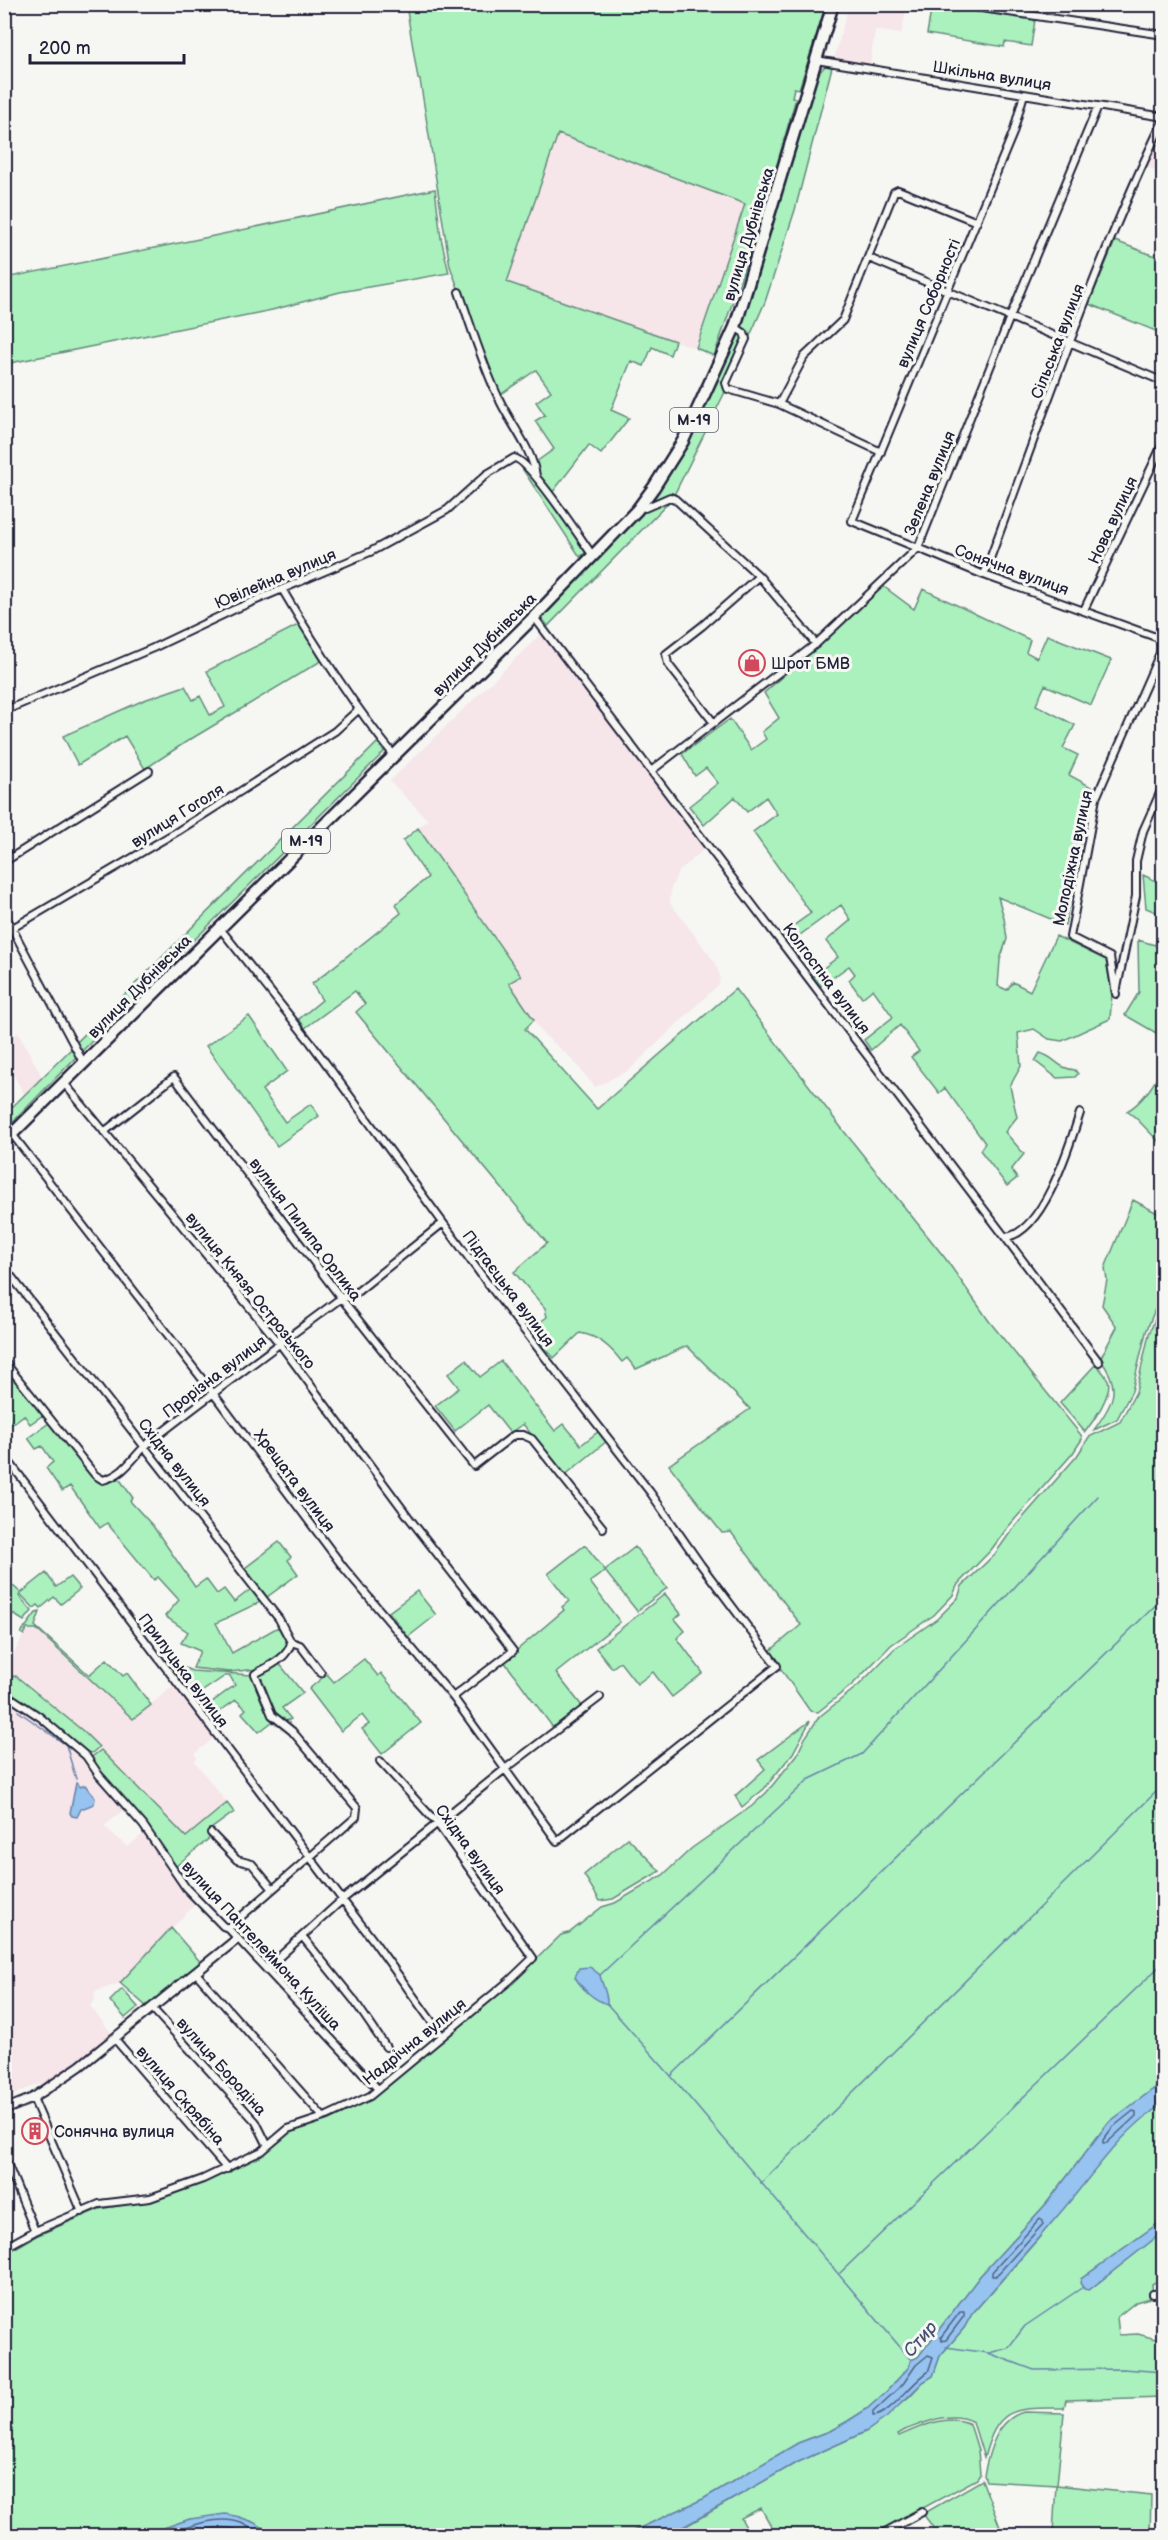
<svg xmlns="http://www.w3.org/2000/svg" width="1168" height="2540" font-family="'Balsamiq Sans',sans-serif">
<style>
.built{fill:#f6e5e9}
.green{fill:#aaf1be;stroke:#668a7c;stroke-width:1.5}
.water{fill:#96c3f0;stroke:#6883a8;stroke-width:1.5}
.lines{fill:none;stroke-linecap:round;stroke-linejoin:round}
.shore{stroke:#506283;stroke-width:1.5}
.stream{stroke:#6883a8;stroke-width:1.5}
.minor-casing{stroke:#22223b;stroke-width:10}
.tertiary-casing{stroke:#22223b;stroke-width:12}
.trunk-casing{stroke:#22223b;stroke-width:15}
.minor{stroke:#f6f6f2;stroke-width:6}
.tertiary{stroke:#f6f6f2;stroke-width:8}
.trunk{stroke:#f6f6f2;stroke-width:10}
.labels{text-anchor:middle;stroke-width:6;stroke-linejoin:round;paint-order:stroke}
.shield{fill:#f6f6f2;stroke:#626272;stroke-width:1.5}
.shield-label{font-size:15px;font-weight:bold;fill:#22223b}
.street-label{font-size:16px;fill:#22223b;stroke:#f6f6f2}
.poi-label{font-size:16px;fill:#22223b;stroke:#f6f6f2;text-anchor:start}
.water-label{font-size:18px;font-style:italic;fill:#455271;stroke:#f6f6f2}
</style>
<rect width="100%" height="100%" fill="#f6f6f2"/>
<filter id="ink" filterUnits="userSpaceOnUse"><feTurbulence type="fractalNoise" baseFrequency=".0167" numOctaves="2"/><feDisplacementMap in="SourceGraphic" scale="12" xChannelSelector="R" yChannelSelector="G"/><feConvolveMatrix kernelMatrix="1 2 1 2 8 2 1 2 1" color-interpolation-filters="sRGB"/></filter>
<g filter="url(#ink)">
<path class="built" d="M849,5H907L901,34L875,30L870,64L834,59Z
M1163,129V174L1147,167Z
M558,133L746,204L696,348L507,282Z
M543,632L581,681L579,684L704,849L678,872L671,888L670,903L714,961L720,976L719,984L629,1070L595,1087L570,1057L542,1033L509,983L521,976L418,828L428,820L390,781Z
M18,1033L42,1077L24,1094L5,1058V1040Z
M33,1628L133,1719L176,1684L215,1737L194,1754L197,1758L194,1761L227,1803L186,1838L83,1731L20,1677L7,1684L5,1683L4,1672L27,1629Z
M4,1694L39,1718L85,1757L127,1807L104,1826L127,1847L146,1832L195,1904L120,1983L94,1992L95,2000L90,2006L112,2034L49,2082L35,2085L14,2095L15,2098L5,2102Z"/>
<path class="green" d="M406,5H826L799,89L794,88L792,97L796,98L761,220L714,356L696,348L745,204L558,134L507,282L675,341L670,355L652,347L644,366L631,361L611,410L629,418L601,454L589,445L552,493L539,475L536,462L554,449L535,421L545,415L536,402L551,391L536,370L500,395L483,356L450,266L420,80L418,79Z
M932,5L1035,20L1031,46L1005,42L1004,47L927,34Z
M825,66L832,67L795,210L765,302L726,390L672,499L548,626L541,617L649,503L686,444L728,357L751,298L818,74Z
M435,189L441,238L449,273L340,292L272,310L5,364V278L204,238Z
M1115,241L1163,259V334L1089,304Z
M516,459L534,479L586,552L580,557Z
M883,586L914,609L923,589L1030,640L1026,652L1037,658L1047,635L1111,660L1091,705L1045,685L1036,705L1075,725L1063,748L1078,755L1069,775L1097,790L1080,843L1065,925L998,897L1004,918L1007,939L1000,960L998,986L1007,990L1013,982L1030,991L1056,936L1106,960L1112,994L1110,1019L1062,1041L1049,1039L1034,1029L1018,1033L1021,1066L1010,1086L1017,1117L1005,1132L1024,1154L1011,1170L1017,1178L1007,1186L980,1150L985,1143L945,1088L939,1093L911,1057L919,1051L900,1025L871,1050L864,1040L893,1017L873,989L862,998L849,980L855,974L849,966L821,986L813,976L838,957L826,941L851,920L841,905L789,943L782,934L811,913L753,832L777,814L766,797L747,812L735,797L704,825L689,806L718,783L706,768L695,776L682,754L730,719L751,750L766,739L762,732L779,718L764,693Z
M300,624L321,661L186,742L145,769L125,736L78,765L63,736L144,700L185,686L193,700L200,696L210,715L225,707L207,671Z
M378,742L384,752L81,1052L76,1043Z
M418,828L521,976L509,983L534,1020L525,1029L597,1109L735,989L843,1130L945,1258L989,1321L1081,1435L1082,1439L1073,1453L1008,1527L991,1550L958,1584L953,1595L934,1615L891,1645L853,1684L818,1712L810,1711L769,1652L801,1625L731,1532L722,1533L669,1465L750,1409L687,1346L636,1369L627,1358L622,1362C611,1348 599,1336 580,1333L554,1358L529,1330L547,1317L545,1308L514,1272L547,1243L356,1012L365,1004L355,991L305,1028L299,1019L322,1000L312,984L401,913L396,904L428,877L403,841Z
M1163,868V915L1146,908L1143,875L1158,882Z
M1163,924V1059L1158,1034L1125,1015L1139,992L1138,940L1155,945Z
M249,1016L287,1071L262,1090L285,1122L311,1104L319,1116L277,1146L206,1046Z
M72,1048L76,1057L5,1130V1114Z
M1040,1053C1057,1058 1056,1068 1075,1070L1078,1074L1075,1077L1057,1078L1035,1061Z
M1163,1066V1146L1136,1118L1127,1111C1142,1103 1156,1082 1163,1066Z
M1133,1200L1163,1216V1289L1146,1332L1132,1391L1117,1419L1094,1430C1114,1401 1122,1388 1100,1359L1117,1327L1102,1305L1107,1280L1105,1268Z
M1163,1300V2082L1108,2123L1046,2204L980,2276L918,2357L911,2360L909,2367L887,2391L867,2409L848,2421L830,2431L798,2443L703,2499L625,2535H271L251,2521L190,2519L144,2535L5,2536V2254L36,2236L99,2209L148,2201L231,2171L263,2154L289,2132L368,2100L512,1983L561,1935L569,1933L602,1907L615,1903L663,1875L692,1848L752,1806L767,1792L797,1755L805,1738L819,1717L859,1685L894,1649L937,1619L958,1598L962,1586L995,1554L1012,1530L1077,1456L1089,1437L1120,1422L1136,1392L1149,1334Z
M466,1360L480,1377L501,1361L555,1431L564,1424L581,1445L599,1431L607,1441L564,1476L523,1424L510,1433L488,1405L455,1431L435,1406L459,1388L448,1374Z
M4,1364L43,1415L30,1424L24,1415L12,1424L5,1414Z
M1096,1364C1100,1369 1105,1374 1108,1380C1113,1393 1093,1422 1085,1432L1060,1403Z
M49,1423L98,1481L103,1482L118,1477L133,1498L130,1501L153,1526L195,1587L206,1579L217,1594L224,1589L234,1602L251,1589L260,1602L216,1623L232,1653L278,1627L288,1644L287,1649L258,1669L229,1672L193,1668L200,1651L181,1643L188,1632L165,1616L179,1600L158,1577L154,1580L107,1523L100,1528L70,1486L62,1491L46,1468L53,1462L42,1446L36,1449L28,1438Z
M279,1542L291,1557L288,1560L298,1574L267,1597L245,1568Z
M585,1545L605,1570L635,1547L667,1588L637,1611L605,1571L590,1582L620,1622L556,1673L582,1706L554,1729L504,1661L564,1610L562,1607L569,1601L548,1574Z
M46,1573L56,1587L70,1577L80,1589L61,1604L54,1597L41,1608L38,1605L34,1608L20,1594L19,1596L32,1611L24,1621L5,1609V1579L21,1593Z
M417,1591L436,1615L408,1637L389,1612Z
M665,1594L681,1614L675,1619L685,1631L677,1638L703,1673L672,1697L653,1672L637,1684L620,1662L612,1668L596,1648Z
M40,1612L35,1626L89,1675L107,1659L123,1676L127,1673L151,1705L133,1719L36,1629H27L24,1635L21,1633L36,1613Z
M163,1659L192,1671L252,1675L270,1716L281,1726L272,1722L259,1732L242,1713L246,1709L236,1700L207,1720L200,1711L235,1685L230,1676H225L191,1699Z
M364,1659L378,1676L381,1673L421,1723L382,1754L362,1729L369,1724L362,1715L341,1731L309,1689L327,1674L334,1682Z
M278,1662L303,1693L282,1708L291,1719C272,1730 263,1689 259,1677L261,1673Z
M16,1676L83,1731L99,1747L92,1753L84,1752L5,1691L4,1683L7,1684L10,1677Z
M810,1721L793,1753L764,1789L742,1807L735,1796L765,1769L758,1760Z
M101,1750L186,1837L227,1803L234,1812L207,1832L211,1837L175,1867L144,1824L100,1775L89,1759Z
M628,1838L660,1871L613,1899L600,1901L584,1875Z
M171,1928L202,1964L147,2007L120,1983Z
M122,1989L138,2007L125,2018L110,2001Z
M1163,2103V2220L1081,2279L1089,2290L1163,2232V2278L1152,2284L1153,2297L1136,2302L1117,2317L1119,2335L1138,2334L1163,2341V2397L1066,2400L1064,2408C1015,2408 998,2405 984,2458L973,2422C952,2410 926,2422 905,2430L898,2434L899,2436C919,2427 949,2413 970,2424L978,2450L980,2474L977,2479L873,2535H776L761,2508L741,2518L750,2535H681L679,2530L794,2464L867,2431L910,2396L923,2382L933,2376L940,2356L964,2328L972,2314L1038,2239L1107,2153L1138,2122Z
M1024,2412L1064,2413L1057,2485L1151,2495L1150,2535H1006L1004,2529L1053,2532L1056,2485L986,2481L984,2475C989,2450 997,2419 1024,2412Z
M982,2480L1003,2535H939L923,2514Z"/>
<path class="water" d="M76,1783H78L80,1787L85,1785L95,1798L94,1804L81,1809L77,1817L72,1816L70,1813Z
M590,1967L600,1975C602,1985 608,1994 607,2004C594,2000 582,1989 575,1977L579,1968Z
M1163,2082V2103C1115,2138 1097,2170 1060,2213C1031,2247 1001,2280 972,2314L964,2328L940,2356L933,2376L923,2382L887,2417L867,2431L794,2464L669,2535H625L703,2499L798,2443L830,2431L848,2421L867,2409L887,2391L909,2367L911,2360L918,2357L980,2276L1046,2204L1108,2123Z
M1163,2220V2232L1089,2290L1084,2289L1080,2283L1081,2279Z
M225,2514C240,2516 261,2523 271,2535H240L226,2533L200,2536L144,2535L190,2519Z"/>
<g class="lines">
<path class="shore" d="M1133,2111L1136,2112V2116L1107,2143H1103V2140L1113,2127Z
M1040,2219L1043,2221V2224L996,2276H992V2272Z
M964,2312V2316L946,2340L942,2341L941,2337L960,2312Z
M928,2355L933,2357L928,2372C913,2381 889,2416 873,2416V2412L903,2384L916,2365Z
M165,2536C188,2527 217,2514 241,2523C249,2526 255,2532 262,2536
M186,2536C204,2528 231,2522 248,2536"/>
<path class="stream" d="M1164,1431C1158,1443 1155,1452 1164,1463
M18,1711L66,1745L76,1779
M600,1975L808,1780L862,1754L1098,1496
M607,2004L671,2076L911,2360
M671,2076L1164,1597
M761,2183L1164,1784
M840,2273L1164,1962
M946,2347L988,2353L1034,2370L1123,2369L1164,2372
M989,2353L1008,2348L1025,2326L1083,2287"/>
<defs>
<path id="minor" d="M955,4L1164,35
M816,60L1164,117
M1024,94L1013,133L852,521L984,575L1164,640
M869,258L1164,382
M459,292C472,329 483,366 500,401C512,426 532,449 536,476
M735,327L744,333L746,339L726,383L728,389L779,404L881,452
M779,404L804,357L843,320L894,192L898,190L977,222
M641,505L645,508L670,497L675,499L759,576L816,644
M984,575C1041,422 1093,266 1164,119
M282,589C316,647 351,702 393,754
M1084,610L1164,441
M534,617L1005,1237C1043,1234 1070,1144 1080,1113
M4,711L153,648L233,610L370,552L447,510L487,474L514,458C529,459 581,539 593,556
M714,723L668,664L666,654L702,626L759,576
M651,771L816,644L918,548L1010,317L1098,106
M4,862L149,771
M4,913L83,1062
M4,933L178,831L335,731L358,710
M1117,988L1136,896V861L1143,831L1164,784
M1116,994L1110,957L1070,937L1096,798L1164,644
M64,1083L280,1344L410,1519L513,1651L453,1697
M104,1132L174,1077L341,1298L474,1466L514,1435H523L532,1439L603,1528
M12,1134L213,1393L344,1568L453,1697L557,1841L777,1666L701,1565L650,1492L485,1280L311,1043L219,927
M1005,1237L1099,1362
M4,1267L279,1619L291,1642L300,1645L321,1673
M4,1361L95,1475L103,1480C127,1474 134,1454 151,1441C214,1392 278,1345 341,1298L352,1296L443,1223
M4,1455L373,1940L442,2036
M4,1693L40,1717L86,1756L99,1775L143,1825L186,1888L223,1926L228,1928L377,2088
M211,1833L237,1860L252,1864L272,1888
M228,1928L356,1817L357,1808L292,1731L272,1715L255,1674C267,1667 289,1658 291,1642
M302,1936L353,1999L386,2047
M266,1969L342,1900L505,1769L600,1697
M196,1973L323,2117
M152,2008L256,2122L268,2146
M114,2038L227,2169
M33,2098L82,2212
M4,2156L35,2231
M4,2248L35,2231L99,2204L150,2198L203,2179L262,2151L288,2129L327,2116L370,2096L509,1981L533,1958L437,1823L380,1761
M1153,2294L1164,2293
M878,2536L922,2512"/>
<path id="tertiary" d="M4,2110L33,2098L80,2066L237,1939"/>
<path id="trunk" d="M4,1142L534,617L637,510L654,487L683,441L735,327L833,4"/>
</defs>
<use href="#minor" class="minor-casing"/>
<use href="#tertiary" class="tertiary-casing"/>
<use href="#trunk" class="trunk-casing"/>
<use href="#minor" class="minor"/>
<use href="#tertiary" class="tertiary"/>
<use href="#trunk" class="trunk"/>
</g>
</g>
<defs>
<symbol id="shop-ring" viewBox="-11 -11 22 22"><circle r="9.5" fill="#f6f6f2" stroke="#d1495b" stroke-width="1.5"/><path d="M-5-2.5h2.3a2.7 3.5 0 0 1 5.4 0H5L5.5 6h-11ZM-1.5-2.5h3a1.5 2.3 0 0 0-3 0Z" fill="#d1495b"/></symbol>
<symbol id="building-ring" viewBox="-11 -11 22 22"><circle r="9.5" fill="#f6f6f2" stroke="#d1495b" stroke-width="1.5"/><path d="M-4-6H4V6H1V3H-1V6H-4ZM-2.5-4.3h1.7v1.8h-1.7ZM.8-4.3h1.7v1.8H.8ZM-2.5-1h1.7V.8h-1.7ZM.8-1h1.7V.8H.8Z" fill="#d1495b"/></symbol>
</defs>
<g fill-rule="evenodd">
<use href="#shop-ring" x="737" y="648" width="30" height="30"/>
<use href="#building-ring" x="20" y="2116" width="30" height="30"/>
</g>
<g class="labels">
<g class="shield">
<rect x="670" y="408" width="48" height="24" rx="4.5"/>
<rect x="282" y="829" width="48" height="24" rx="4.5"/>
</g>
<g class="shield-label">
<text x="694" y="425">М-19</text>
<text x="306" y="846">М-19</text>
</g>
<g class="street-label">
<text transform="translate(992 75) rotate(9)" y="6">Шкільна вулиця</text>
<text transform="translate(748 234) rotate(-73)" y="6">вулиця Дубнівська</text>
<text transform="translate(928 303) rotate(-67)" y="6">вулиця Соборності</text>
<text transform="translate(1057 341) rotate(-69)" y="6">Сільська вулиця</text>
<text transform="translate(929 483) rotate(-68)" y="6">Зелена вулиця</text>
<text transform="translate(1112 520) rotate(-65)" y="6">Нова вулиця</text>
<text transform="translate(1012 569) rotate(20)" y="6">Сонячна вулиця</text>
<text transform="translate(275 578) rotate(-23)" y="6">Ювілейна вулиця</text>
<text transform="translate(484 644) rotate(-45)" y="6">вулиця Дубнівська</text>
<text transform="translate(177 815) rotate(-32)" y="6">вулиця Гоголя</text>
<text transform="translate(1072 858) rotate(-78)" y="6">Молодіжна вулиця</text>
<text transform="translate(827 978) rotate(53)" y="6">Колгоспна вулиця</text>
<text transform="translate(139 986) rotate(-45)" y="6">вулиця Дубнівська</text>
<text transform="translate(306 1229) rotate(53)" y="6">вулиця Пилипа Орлика</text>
<text transform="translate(509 1288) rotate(53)" y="6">Підгаєцька вулиця</text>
<text transform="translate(251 1290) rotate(51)" y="6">вулиця Князя Острозького</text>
<text transform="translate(214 1376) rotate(-37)" y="6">Прорізна вулиця</text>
<text transform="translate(175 1462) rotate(52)" y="6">Східна вулиця</text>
<text transform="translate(295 1480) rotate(53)" y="6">Хрещата вулиця</text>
<text transform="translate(184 1670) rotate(53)" y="6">Прилуцька вулиця</text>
<text transform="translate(471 1849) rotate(54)" y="6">Східна вулиця</text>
<text transform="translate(262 1945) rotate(47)" y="6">вулиця Пантелеймона Куліша</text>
<text transform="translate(414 2041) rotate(-39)" y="6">Надрічна вулиця</text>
<text transform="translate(222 2066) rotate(48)" y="6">вулиця Бородіна</text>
<text transform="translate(181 2095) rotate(49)" y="6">вулиця Скрябіна</text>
</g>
<g class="poi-label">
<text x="771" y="669">Шрот БМВ</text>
<text x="54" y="2137">Сонячна вулиця</text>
</g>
<g class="water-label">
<text transform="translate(920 2339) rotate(-49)" y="6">Стир</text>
</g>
</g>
<rect width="1168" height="2540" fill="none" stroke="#f6f6f2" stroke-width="24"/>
<rect x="12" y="12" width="1144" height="2516" fill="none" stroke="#22223b" stroke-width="2" filter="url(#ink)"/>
<path d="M30 54v9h154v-9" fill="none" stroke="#22223b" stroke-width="3"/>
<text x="39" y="54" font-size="18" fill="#22223b" stroke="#f6f6f2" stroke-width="4.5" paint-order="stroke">200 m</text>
</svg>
